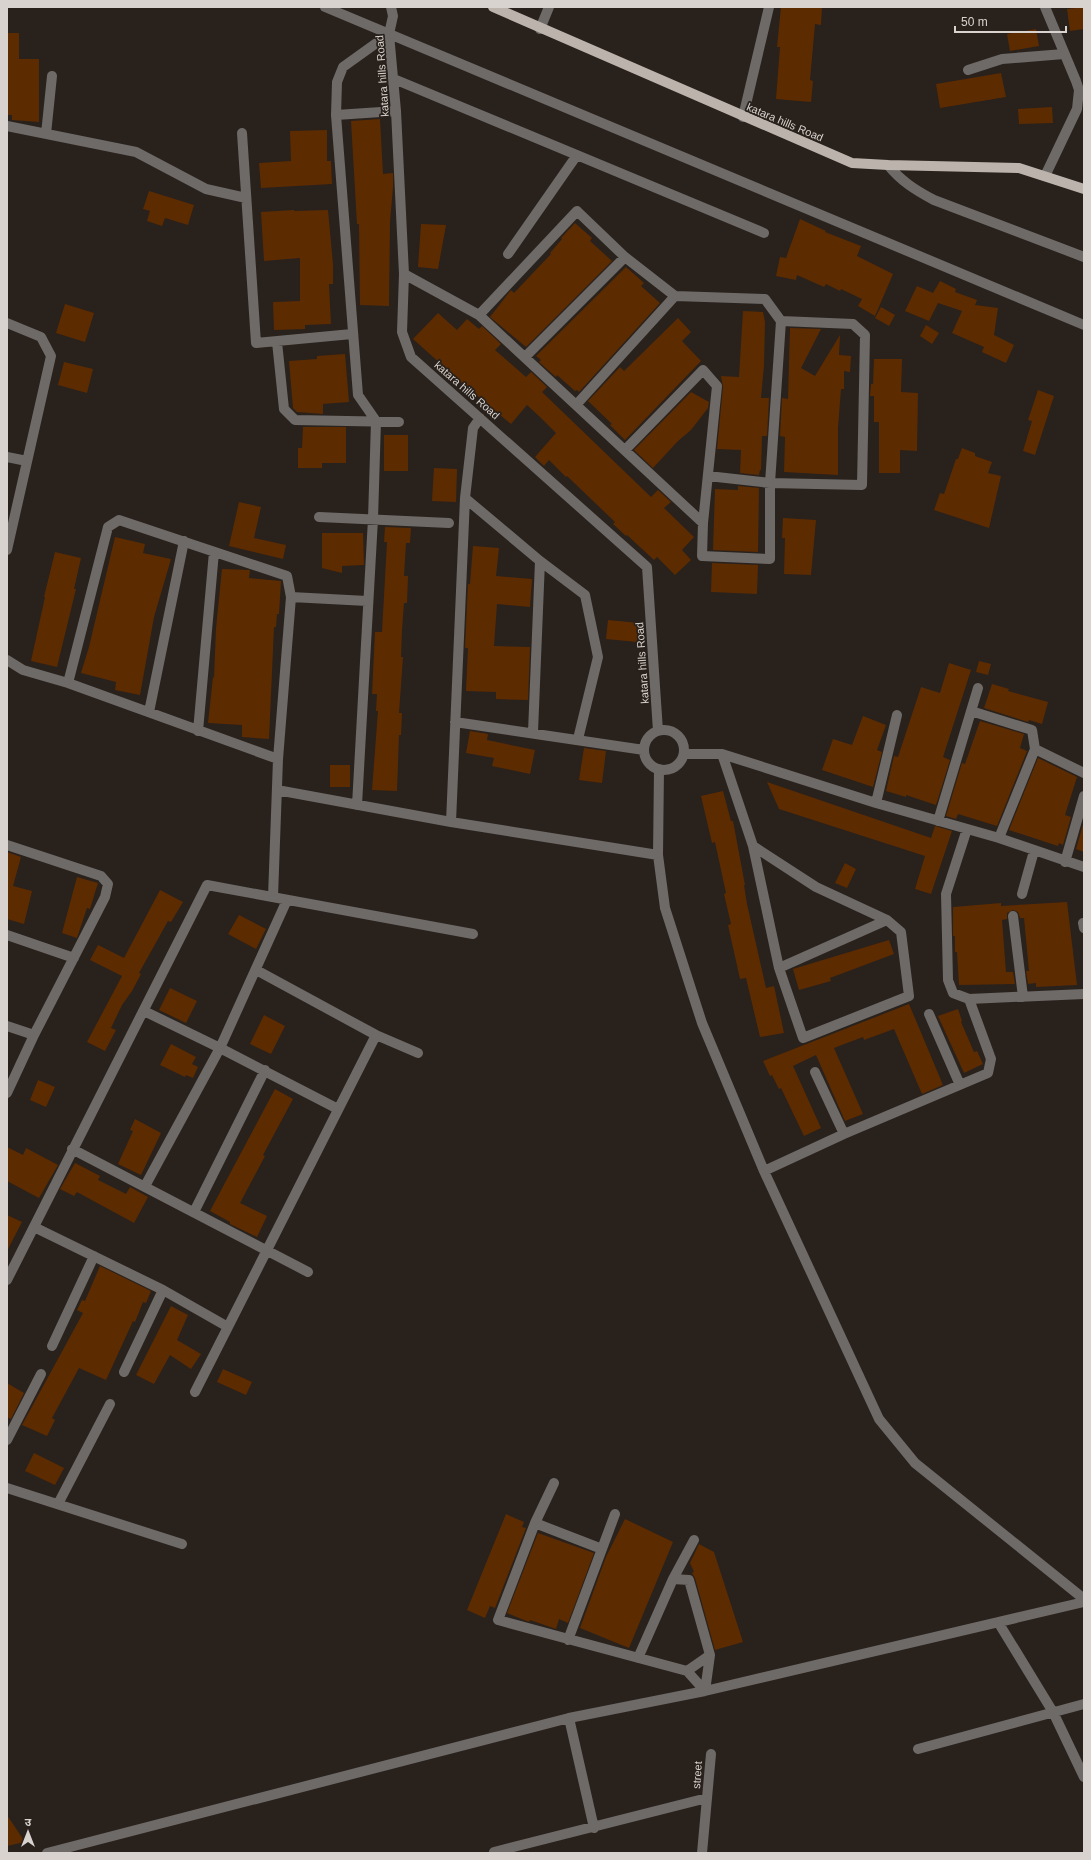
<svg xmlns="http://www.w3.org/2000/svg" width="1091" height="1860" font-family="Helvetica,'Noto Sans Devanagari',sans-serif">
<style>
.building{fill:#5d2b00}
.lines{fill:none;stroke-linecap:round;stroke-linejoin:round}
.minor{stroke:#6e6a67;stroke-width:10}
.major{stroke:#bcb3ad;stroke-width:10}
.labels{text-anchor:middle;stroke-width:3.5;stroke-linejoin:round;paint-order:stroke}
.street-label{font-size:11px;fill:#d8d3cf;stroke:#29211c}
</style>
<rect width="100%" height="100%" fill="#29211c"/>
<path class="building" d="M781,7H822L821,25L815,24L810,80L813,81L811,102L776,99L780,47H777Z
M1084,7V29L1070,31L1067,9Z
M1036,29L1039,46L1010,51L1007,34Z
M7,33H19V59H39V122L12,120V115H7Z
M1001,73L1006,97L940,108L936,84Z
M1052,107L1053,123L1019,124L1018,109Z
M380,119L383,174L393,173V187L390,222L389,306L360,305L359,224H357L351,121Z
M327,130V161H331L332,184L261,188L259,163L291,161L290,131Z
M149,191L194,205L188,225L165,218L162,226L147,221L150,211L143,209Z
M294,210V211L328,210L333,264V284H329L331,324L305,325V329L274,330L273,302L300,301V258L264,261L261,212Z
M800,219L826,231L825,232L861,246L857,256L893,274L875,316L858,306L862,299L841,289L840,291L826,284L824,287L797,275L796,280L776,276L780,257L786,258Z
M575,223L592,238L590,241L612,261L526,347L490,317L511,290L514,293L551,254L550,253L562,239L561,238Z
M421,224L446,225L438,269L418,267Z
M626,267L644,283L641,286L660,303L579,392L577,390L575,391L557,375L556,377L539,362L541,360L536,356Z
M940,281L956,289L955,292L977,300L975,305L998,308L994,335L1014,345L1006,363L982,352L984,347L952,333L962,311L938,303L929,321L905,311L917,286L933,293Z
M65,304L94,313L85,342L56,333Z
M881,307L895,315L889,326L875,318Z
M743,311L763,312L765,322L764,365L761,398H769L767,436H762L761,470H760L759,475L740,473L741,450L717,449L723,387L721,376L739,377Z
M438,313L457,330L467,319L479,329L482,326L501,344L495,350L526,377L531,372L547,387L542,392L651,497L658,490L671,502L664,508L694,537L682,550L691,560L675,575L657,557L654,560L627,535L626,536L613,524L615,522L567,476L566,477L549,460L544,466L535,457L556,433L540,417L527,405L511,424L462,383L413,339Z
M678,318L691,332L682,341L701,361L625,440L610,425L612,424L588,401L620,367L624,371Z
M926,325L939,333L932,344L920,336Z
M790,328L821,329L801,368L815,376L840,335L839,355L851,356L850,372L844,371V389H841L838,428V475L784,472L785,437L780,436L782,398L788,399Z
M345,354L349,402L323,404V414L297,412L293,408L289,361L317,359V356Z
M874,359H902L901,392L918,393L917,451L900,450V473H879V422H874V396H870L871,384H873Z
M64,362L93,369L87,393L58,385Z
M1038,390L1054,396L1035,455L1023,451L1032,421L1028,420Z
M691,392L709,402L708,408L691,430L678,441L653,468L634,450Z
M303,427H346V463H322V468H298V448H302Z
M384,435H408V471H384Z
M962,448L975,453V456L992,462L988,473L1001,476L989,528L934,510L940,493L944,494L956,459H958Z
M434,468L457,469L456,502L432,501Z
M738,486L759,488L758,552L713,550L715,489L738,490Z
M239,502L261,507L254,538L286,545L283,559L229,546Z
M783,518L816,520L811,575L784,574L785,538H782Z
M385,527L411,528L410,543H406L404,576H408L407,603H404L402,630L401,657H403L399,713H402L401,735H399L397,791L372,790L378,711H376L377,694H372L375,632H382L387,542H384Z
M322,533H363L364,565L342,566V573L322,568Z
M115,537L145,544L143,553L171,559L154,617L140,695L115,690L116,682L81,673L89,647Z
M473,546L499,548L496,576L532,579L530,607L497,604L494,646L530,647L528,700L496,699V692L466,691L468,648H465L468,584H470Z
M55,552L81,558L74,589H76L57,667L31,661L45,597H44Z
M712,563L758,565L757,594L711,592Z
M222,569L250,570L249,578L281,581L279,614H277L276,627H274L269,739L242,737V725L208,723L213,677L214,678L216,628Z
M608,620L639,623L637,642L606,639Z
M979,661L991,664L988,675L976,672Z
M949,663L971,670L943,757L950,760L936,805L906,795V797L886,791L894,756L898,757L921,687L940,693Z
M992,684L1009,689L1008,691L1048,702L1042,724L1029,720L1028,722L984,708Z
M863,716L886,725L877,750L882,752L873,787L822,770L833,739L852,745Z
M980,721L1024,734L1020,748L1027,751L997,826L958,814L956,819L946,816L962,763L965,764Z
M470,731L488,734L487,740L535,750L530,774L492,766L494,758L466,753Z
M584,748L606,751L602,783L579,780Z
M1038,758L1077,777L1065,815L1071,817L1063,845L1059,843L1058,846L1009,830Z
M330,765H350V787H330Z
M767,782L931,838L935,826L952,831L931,894L915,889L925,856L779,809Z
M723,791L731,821H733L745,885H744L747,904L766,988L774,986L784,1033L760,1037L746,978L740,979L728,925L731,924L724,894L726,893L715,842L712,843L701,796Z
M1084,821V852L1076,849Z
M7,852L21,857L13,886L32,891L24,924L7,919Z
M845,863L856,869L847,888L835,883Z
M77,877L98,883L90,909L87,908L77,938L62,933Z
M160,890L183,902L171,922L168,921L139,973L141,974L132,991L122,1005L111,1028L116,1030L105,1051L87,1042L122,976L90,960L98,945L124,958Z
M1067,902L1077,985L1036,987V983L1028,984L1026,971H1029L1024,918H1020L1018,912L1013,910L1007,913V919L1002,920L1006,972H1013L1015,984L959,985L957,952H955V936H953V907L1001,903V906Z
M239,915L266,929L256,949L228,934Z
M889,940L894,954L830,978L831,981L799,990L793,969Z
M170,988L197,1001L186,1023L159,1010Z
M909,1004L943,1085L922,1094L894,1029L864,1040L863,1037L847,1043L834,1048L863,1114L845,1121L816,1055L793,1066L821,1128L804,1136L781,1088L779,1089L772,1075L770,1076L763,1061Z
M958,1009L962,1021L961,1022L974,1052L977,1051L983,1064L964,1073L938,1016Z
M264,1015L285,1026L271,1054L250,1044Z
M171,1044L196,1057L192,1064L198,1067L193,1078L186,1075L185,1077L160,1065Z
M38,1080L55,1087L46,1107L30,1100Z
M275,1089L293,1099L263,1155L265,1156L240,1203L267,1216L257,1237L230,1224V1222L210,1211Z
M135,1119L161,1133L141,1175L118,1164L133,1131L130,1130Z
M7,1147L23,1155L26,1148L58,1165L39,1198L7,1181Z
M75,1163L100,1176L98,1180L126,1194L130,1187L148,1197L134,1223L77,1192L74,1196L60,1189Z
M7,1215L22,1222L7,1251Z
M100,1266L151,1291L146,1303L143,1302L135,1322L133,1321L106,1380L79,1368L52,1418L55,1420L47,1436L22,1425L83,1313L77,1310L82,1300L85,1301Z
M171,1306L188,1315L177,1340L201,1354L191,1369L170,1355L154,1384L136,1375Z
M223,1369L252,1382L246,1395L217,1382Z
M7,1383L24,1393L11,1419L7,1417Z
M34,1453L64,1468L55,1485L25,1471Z
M506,1514L524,1522L522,1527L526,1528L495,1608L490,1606L485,1618L467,1610Z
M625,1519L673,1542L629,1648L580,1628L606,1557Z
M538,1533L594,1553L568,1623L559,1619L556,1629L530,1620L529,1622L524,1620L507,1613Z
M699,1544L714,1552L743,1642L715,1650L695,1578L692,1573L694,1572L690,1563Z
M7,1815L25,1842L7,1846Z"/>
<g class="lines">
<path class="minor" d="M325,7L1084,325
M391,7L393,16L389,34L396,111L404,274L402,332L411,357L647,567L658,731
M540,29L549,7
M968,70L1002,59L1064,54
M394,79L764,233
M336,115L396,111
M743,117L769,7
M7,126L136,152L206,189L246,198
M242,133L256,343L352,334
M46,134L52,76
M888,165C901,181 915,190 934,200L1084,257
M1045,176L1077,109L1079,90L1076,81L1045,7
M508,254L577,155
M404,274L479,315L703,523
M479,315L577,211L625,257L675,296L765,299L781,321L770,483V559L702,556L703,523L717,386L703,370L625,450
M7,323L41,337L51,356L7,550
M277,342L284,409L295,420L399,422
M525,357L625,257
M576,405L675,296
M7,457L27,461
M708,476L770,483L862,485L865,335L853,324L781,321
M465,498L540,561L585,595L598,657L578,739
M319,517L449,523
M291,597L367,601
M7,660L23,670L68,683L278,759
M68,683L108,527L119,520L287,576L291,597L278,759L273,897
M971,711L1032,730L1035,749L999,838
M149,712L184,541
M455,722L644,750
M644 750a20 20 0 1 1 40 0a20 20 0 1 1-40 0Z
M198,731L214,552
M533,732L540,561
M1035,749L1084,773
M684,754H722L876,803L999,838L1084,867
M722,754L753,846L779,968L803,1038L909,996L901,932L887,920L816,887L753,846
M659,769L658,855L665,908L702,1023L764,1171L879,1419L915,1463L1084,1599
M277,790L451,822L658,855
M876,803L897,715
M357,805L373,519L376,421L358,395L336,115L337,82L343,67L389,34
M938,821L978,688
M451,822L465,498L473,428L480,418
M967,829L946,894L948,980L953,993L969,999
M7,845L101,876L108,884L105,897L34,1035L7,1093
M1065,862L1084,796
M1022,894L1034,851
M1013,916L1023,997
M1083,923L1084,928
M7,935L74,958
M779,968L887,920
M256,970L376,1035L418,1053
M144,1011L220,1048L338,1109
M929,1014L960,1085
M7,1026L34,1035
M815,1072L844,1134
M72,1149L308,1272
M764,1171L844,1134L988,1073L991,1059L969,999L1084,994
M145,1186L220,1048L287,900
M194,1212L265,1070
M34,1227L163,1290L228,1327
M7,1280L207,885L473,934
M52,1346L94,1256
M124,1372L163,1290
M195,1392L376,1035
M7,1440L41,1374
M554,1483L535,1523L498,1620L687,1671L705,1691
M7,1488L182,1544
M58,1504L110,1404
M535,1523L602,1549
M673,1579L689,1580L710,1655L687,1671
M998,1622L1053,1712L1084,1777
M568,1640L615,1514
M638,1658L673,1579L694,1540
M705,1691L710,1655
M569,1718L594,1828
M918,1749L1084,1704
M707,1798L711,1754
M494,1852L707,1798L702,1853
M47,1853L569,1718L705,1691L1084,1602"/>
<path class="major" d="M493,7L852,163L888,165L1019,168L1084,189"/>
</g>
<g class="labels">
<g class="street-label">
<text transform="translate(382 76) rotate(-94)" y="4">katara hills Road</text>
<text transform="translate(785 122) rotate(23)" y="4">katara hills Road</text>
<text transform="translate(467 390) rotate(41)" y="4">katara hills Road</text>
<text transform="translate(642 663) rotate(-94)" y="4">katara hills Road</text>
<text transform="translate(697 1775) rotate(-86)" y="4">street</text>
</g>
</g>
<rect width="1091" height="1860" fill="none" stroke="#d8d3cf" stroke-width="16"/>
<g transform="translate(28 1832)" stroke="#29211c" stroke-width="3" paint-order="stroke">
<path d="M0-3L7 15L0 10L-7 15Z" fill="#d8d3cf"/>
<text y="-6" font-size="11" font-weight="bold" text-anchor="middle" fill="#d8d3cf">उ</text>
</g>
<path d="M955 26v6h111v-6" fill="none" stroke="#d8d3cf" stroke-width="2"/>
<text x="961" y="26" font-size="12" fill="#d8d3cf" stroke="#29211c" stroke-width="3" paint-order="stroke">50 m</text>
</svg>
